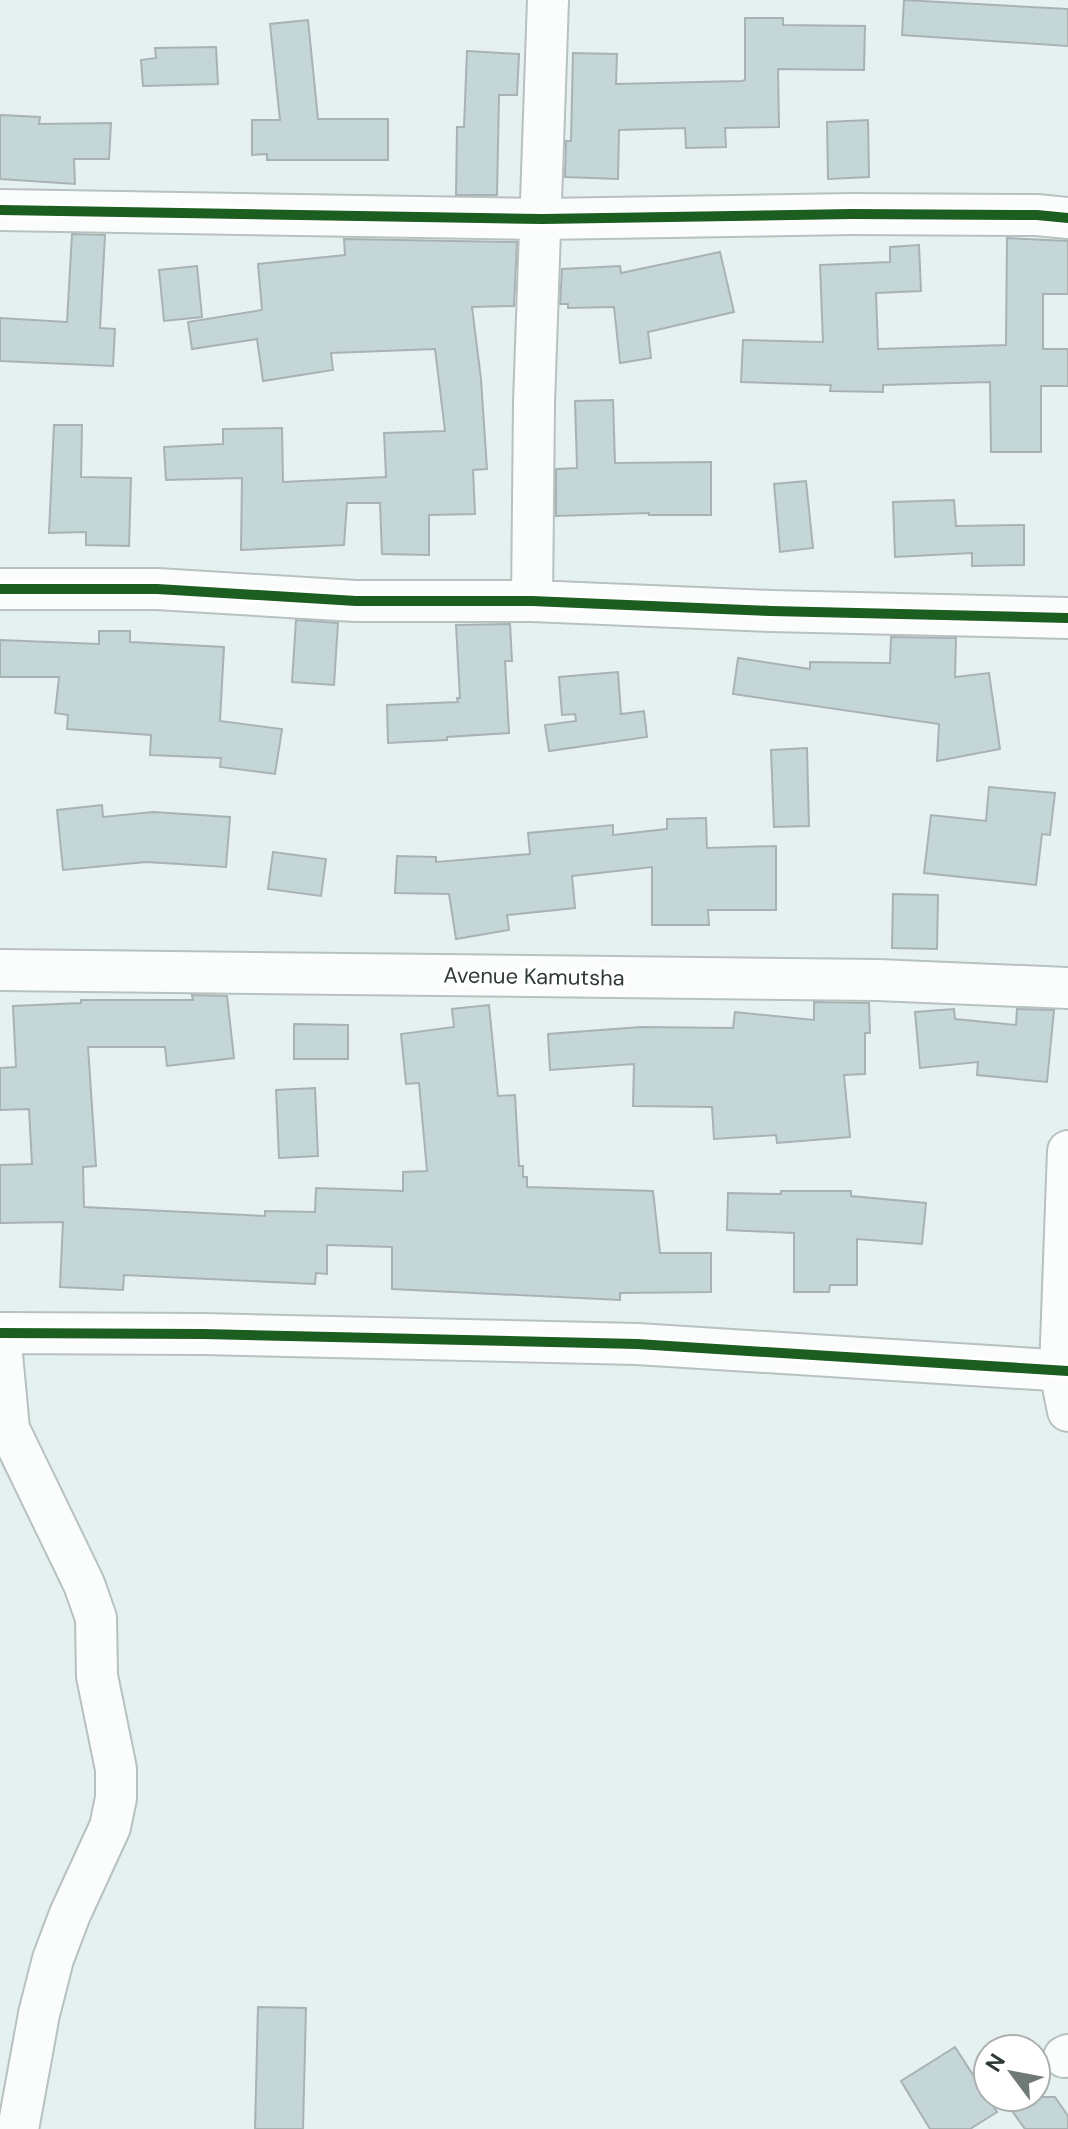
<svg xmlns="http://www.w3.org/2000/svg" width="1068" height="2129" font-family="'DM Sans',sans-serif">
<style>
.building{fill:#c4d6d8;stroke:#a9b2b3;stroke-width:2}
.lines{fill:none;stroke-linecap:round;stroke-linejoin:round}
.street-casing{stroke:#b6c1c0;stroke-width:44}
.street{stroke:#fbfdfd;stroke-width:40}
.cycleway-casing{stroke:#fff;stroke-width:15}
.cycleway{stroke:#1b5e20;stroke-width:10}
.labels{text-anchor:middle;stroke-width:7;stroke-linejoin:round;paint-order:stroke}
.street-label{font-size:22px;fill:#2f3938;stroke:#fff}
</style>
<rect width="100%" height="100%" fill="#e4f1f0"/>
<path class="building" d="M904,0L1068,9V46L902,35Z
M745,18H783V25L865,26L864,70L778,69L779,127L725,128L726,147L686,148L685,128L619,130L618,179L565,177L566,141H571L573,53L617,54L616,84L742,81L745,80Z
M308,20L318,119H388V160H267V154L252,155V120H280L270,24Z
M216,47L218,84L143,86L141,60L156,58L155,48Z
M467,51L519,54L517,95H499L497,195H456L457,127H464Z
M0,115L40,117L39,124L111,123L109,159H74L75,184L0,179Z
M868,120L869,177L828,179L827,122Z
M72,234L105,235L100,328L115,329L113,366L0,361V318L67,322Z
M1007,238L1068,241V294H1043V349H1068V386H1041V452H991L990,382L883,385V392L830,391L831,385L741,382L743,340L823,342L820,265L890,262V247L919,245L921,291L876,293L878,349L1006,345Z
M344,239L517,242L514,306L472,307L481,379L487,469L473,470L475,514L429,515V555L382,554L380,503H347L344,545L241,550L242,478L166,480L164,447L223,444V429L282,428L283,482L386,477L384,433L445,431L435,349L331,353L333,370L263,381L257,339L192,349L188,322L262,310L258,264L345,255Z
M720,252L734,312L648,332L651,358L620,363L614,307L568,308V304H560L562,269L620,266L621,273Z
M197,266L202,317L164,321L159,270Z
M613,400L615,463L711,462V515H649V513L556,516V469L577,468L575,401Z
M54,425H82L81,477L131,478L129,546L86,545V532L49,533Z
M806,481L813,548L780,552L774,484Z
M954,500L956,526L1024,525V565L972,566V553L895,557L893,502Z
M296,620L338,623L334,685L292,682Z
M510,624L512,661H505L509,733L447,737V740L388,743L387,705L458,702L457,698H460L456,625Z
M99,631H130V642L224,647L220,721L282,729L275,774L220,767L221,758L150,755L151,735L67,729L68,715L55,713L59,677H0V640L99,644Z
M891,637L956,638L955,677L989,673L1000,749L937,761L939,724L733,694L738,658L810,669V662L890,663Z
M618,672L621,714L644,711L647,737L549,751L545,725L576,721L575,714L562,715L559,677Z
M807,748L809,826L774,827L771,750Z
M989,787L1055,793L1050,835L1042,834L1036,885L924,873L931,815L986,821Z
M102,805L103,817L153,812L230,817L226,867L146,862L63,870L57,810Z
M706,818L707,848L776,846V910H708L709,925H652V867L572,876L575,908L507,915L509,930L456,939L449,894L395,893L397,856L436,857V862L530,854L528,833L613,825V835L667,829V819Z
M273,852L326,859L321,896L268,889Z
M893,894L938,895L937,949L892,948Z
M192,995L227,996L234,1058L167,1066L165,1047H88L96,1166L83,1167L84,1207L265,1216V1211L315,1212L316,1188L403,1191V1172L427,1171L419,1083L406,1084L401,1034L454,1027L452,1009L489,1005L498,1096L515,1095L519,1166H523V1177H527V1187L653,1191L660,1253H711V1292L620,1293V1300L392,1289V1247L327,1245V1274L316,1273L315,1284L124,1275L123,1290L60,1287L63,1222L0,1223V1165L32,1164L29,1109L0,1110V1068L16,1067L13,1006L81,1003V1000H193Z
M814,1002L869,1003L870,1033H865V1074L844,1075L850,1137L777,1143L776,1135L714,1139L712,1107L633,1106L634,1064L550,1070L548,1034L641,1027L733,1028L735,1012L814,1020Z
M954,1009L955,1019L1016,1025L1017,1009L1054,1010L1047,1082L977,1075L978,1062L920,1068L915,1012Z
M294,1024L348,1025V1059H294Z
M315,1088L318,1156L279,1158L276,1090Z
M781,1191H851V1196L926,1203L922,1244L857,1239V1285H830L829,1292H794V1233L727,1230L728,1193L781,1194Z
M258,2007L306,2008L303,2129H255Z
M955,2047L997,2112L970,2129H930L901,2081Z
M1002,2097H1055L1068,2116V2129H1025Z"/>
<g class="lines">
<defs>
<path id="street" d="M0,210L542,219L852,214L1037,215L1068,218
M0,589H157L356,601H532L771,611L1068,618
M532,601L534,403L548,0
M0,970L878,980L1068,988
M1068,1151L1060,1371L1068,1411
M0,1333L203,1334L637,1344L1068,1371
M0,1333L9,1429L84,1584L96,1618L97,1676L116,1769V1798L110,1827L70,1914L53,1959L39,2014L18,2129
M1064,2057L1068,2055"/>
</defs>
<use href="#street" class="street-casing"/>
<use href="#street" class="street"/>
<defs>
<path id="cycleway" d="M0,210L542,219L852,214L1037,215L1068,218
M0,589H157L356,601H532L771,611L1068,618
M0,1333L203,1334L637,1344L1068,1371"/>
</defs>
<use href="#cycleway" class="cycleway-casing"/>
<use href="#cycleway" class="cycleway"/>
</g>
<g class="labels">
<g class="street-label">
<text transform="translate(534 976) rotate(1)" y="8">Avenue Kamutsha</text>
</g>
</g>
<g transform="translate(1012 2073) rotate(302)"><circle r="38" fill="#ffffff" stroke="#acb0af" stroke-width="2"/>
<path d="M0-6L14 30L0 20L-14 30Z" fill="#6e7978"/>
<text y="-12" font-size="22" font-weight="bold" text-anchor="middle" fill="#2f3938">N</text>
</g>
</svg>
